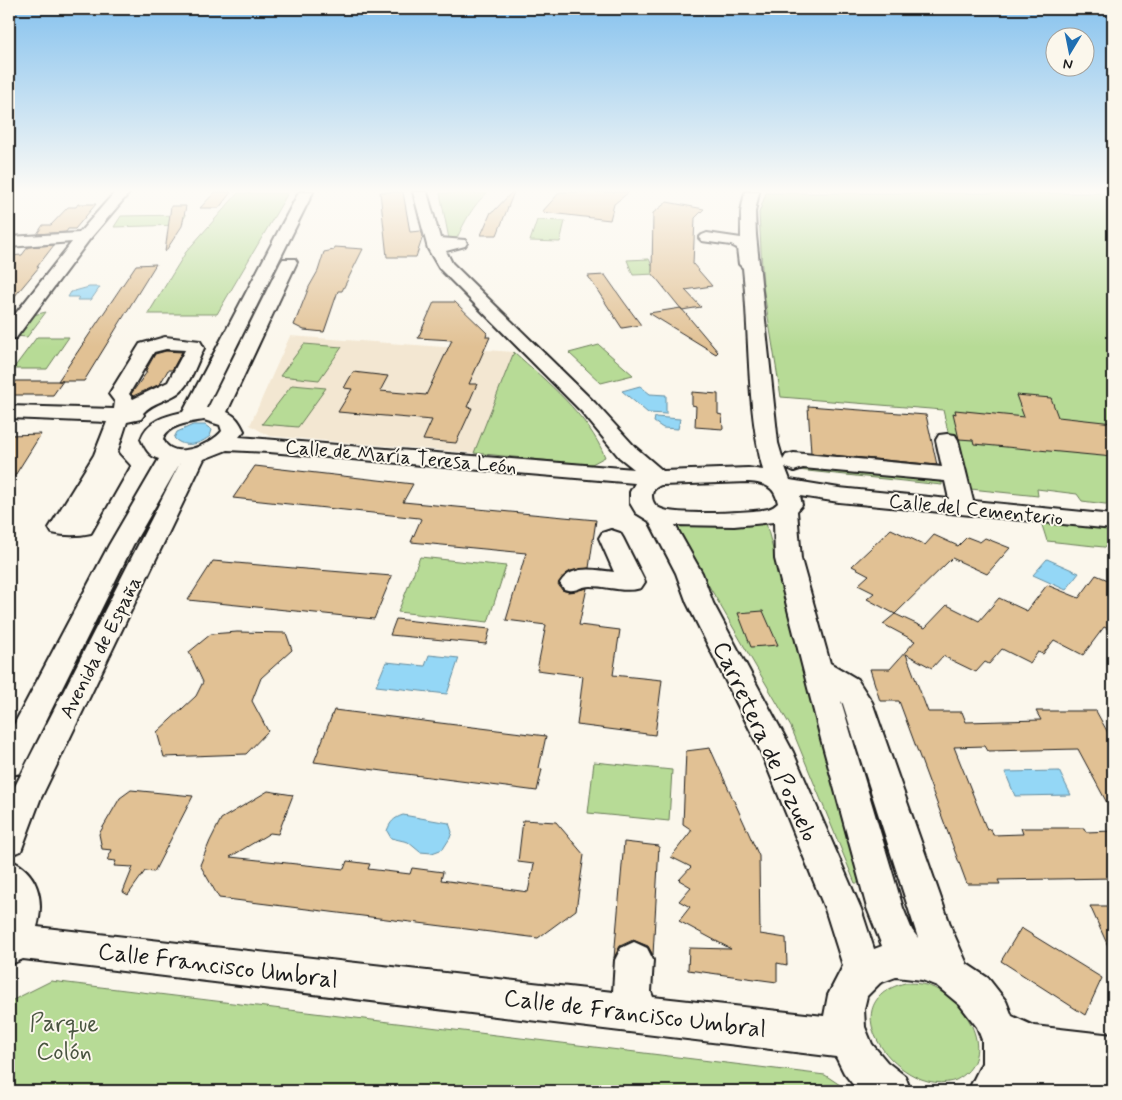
<svg xmlns="http://www.w3.org/2000/svg" width="1122" height="1100" font-family="Mynerve,sans-serif">
<style>
.built{fill:#f3e7d2}
.green{fill:#b7db96;stroke:#6a7c59}
.water{fill:#94d7f6;stroke:#648c9f}
.building{fill:#e1c194;stroke:#1c1c1c}
.lines{fill:none;stroke-linecap:round;stroke-linejoin:round}
.minor-casing{stroke:#1c1c1c;stroke-width:4}
.minor{fill:#fbf7ec;fill-rule:evenodd}
.labels{text-anchor:middle;stroke-width:4;stroke-linejoin:round;paint-order:stroke}
.street-label{font-size:20px;fill:#1c1c1c;stroke:#fbf7ec}
.near-street-label{font-size:24px;fill:#1c1c1c;stroke:#fbf7ec}
.near-park-label{font-size:24px;fill:#4a5541;stroke:#fbf7ec}
</style>
<rect width="100%" height="100%" fill="#fbf7ec"/>
<filter id="ink" filterUnits="userSpaceOnUse"><feTurbulence type="fractalNoise" baseFrequency=".02" numOctaves="2"/><feDisplacementMap in="SourceGraphic" scale="10" xChannelSelector="R" yChannelSelector="G"/><feConvolveMatrix kernelMatrix="1 2 1 2 8 2 1 2 1" color-interpolation-filters="sRGB"/></filter>
<g filter="url(#ink)">
<path class="built" d="M290,336L514,352L474,453L269,436L250,425Z"/>
<path class="green" d="M238,193H288L217,314H148L186,252Z
M440,193H487C473,205 465,221 457,238L449,239Z
M766,193H1113V505L1082,501L1077,494L1037,489L1038,496L961,488L943,410L781,397L763,286L759,213Z
M186,215L180,225L114,227L121,216Z
M537,220L565,221L560,242L530,241Z
M649,259L656,274L633,275L627,260Z
M46,312L27,337L14,336L29,316Z
M37,337H69L47,369H13Z
M304,344L342,347L319,380L280,376Z
M599,345L633,375L601,383L569,353Z
M514,352C546,381 589,416 605,457L592,464H582L474,453Z
M292,385L326,388L298,427L262,424Z
M788,466L942,482V485L788,469Z
M1041,522L1111,529L1113,535V548L1047,541Z
M766,523L825,746L841,813L862,880L861,883H855L791,727L677,531L680,524Z
M420,557L506,566L488,622L398,612Z
M594,762L672,770L669,821L588,813Z
M51,981L825,1075L849,1091H9V1002Z
M905,983C917,983 928,984 938,990C970,1005 997,1059 956,1080C903,1100 826,1003 905,983Z"/>
<path class="water" d="M89,287H100L91,300H77L79,297H68L71,292Z
M640,386L650,394L666,395V414L648,413L622,391Z
M655,417L680,419L678,429L663,428L654,422Z
M193,425H205L212,430L210,436C201,444 184,449 174,438L177,432Z
M1047,559L1079,573L1066,590L1033,575Z
M429,655L459,658L447,694L376,686L386,662L425,666Z
M1059,771L1071,795L1015,796L1005,772Z
M403,815L449,823L452,832L450,838L443,849L432,853L420,852L408,842L391,838L387,831C390,822 394,818 403,815Z"/>
<path class="building" d="M215,192H231L219,208H200Z
M380,192H403L410,232L421,231L423,236L416,257H387Z
M512,192H514L497,235H481L491,212H493Z
M560,192H629L614,204L610,220L542,212Z
M667,202L704,209L695,218L693,264L712,286L685,290L701,307L682,310L652,273L653,213Z
M78,204H96L75,229H68L66,232L37,234L43,225H51L68,207H76Z
M171,206H186L182,226L165,252Z
M54,245L37,267H39L9,303V256L22,255L28,247Z
M335,247L363,249L342,291H338L324,332L304,330L294,325L309,287L318,271L324,252L334,250Z
M156,264L84,381H58L136,265Z
M605,275L624,302L641,325L622,328L588,276Z
M434,302H455L487,333L486,337H490L469,384H477L467,407L472,408L456,443L423,440L432,420L338,412L352,389L344,388L353,372L388,376L380,391L426,395L452,340L418,338Z
M681,308L718,352L716,354L649,313Z
M166,351L182,352L172,370H168L160,384L133,396L131,394L147,372H145L155,354Z
M16,381H63L53,395H9V390Z
M692,392L718,394V414L722,415L723,429L695,427L696,406L692,405Z
M1016,395L1051,398L1058,417L1113,423V457L974,444L973,440L959,439L953,413L956,414L955,410L1024,417Z
M808,406L926,415L937,465L811,453Z
M41,434L9,485V435Z
M255,466L413,484L403,502L596,520L589,568L570,571L564,576L558,584L562,590L568,592L587,588L579,625L620,630L613,675L662,680L655,735L577,725L583,676L537,670L546,625L506,620L526,553L411,542L421,519L419,518L233,498Z
M891,529L925,545L934,535L958,546L967,537L980,542L985,538L1010,548L987,574L952,558L895,614L925,628L947,605L979,621L999,598L1027,611L1047,585L1079,598L1096,575L1113,582V631L1104,627L1083,655L1054,640L1043,654L1038,652L1030,663L1002,649L989,664L985,662L976,672L943,656L932,668L906,654L928,712H962L966,722L1041,720L1036,711H1096L1113,742V814L1078,749L988,751L985,746L954,747L987,830L991,829L993,835L1023,834L1021,828H1084L1086,832L1113,831V878L998,880L1000,884H967L899,701H880L870,669H890L915,641L883,624L895,614L867,599L874,593L858,585L869,575L852,566Z
M213,561L305,569L392,576L374,619L188,600Z
M763,611L778,645L751,647L738,613Z
M396,619L431,623L490,629L486,644L390,635Z
M237,632L286,633L292,650L261,678L252,701L268,731L246,754L164,757L157,732L196,696L203,682L189,652L211,634Z
M334,710L546,736L539,768L542,769L537,791L314,762Z
M710,748L759,856L760,934L786,938L787,965L777,963V982L688,970L689,948L731,949L679,921L690,907L679,901L691,887L679,880L691,867L671,857L692,830L683,824L686,751Z
M131,790L193,796L154,872L145,871L128,895L123,892L133,867L114,866L116,861L107,860L112,850L102,849L99,834L120,798Z
M268,791L293,795L278,834L270,833L230,857L344,869L347,861L370,864L368,869L410,874L412,868L443,872L441,880L528,892L534,864L518,862L523,820L556,822L584,855L576,910L538,938L219,898L200,865L210,841L221,819Z
M624,842L659,846L653,955L648,946L633,940L620,946L614,958Z
M1090,906H1113V957Z
M1021,928L1102,978L1085,1015L1001,961Z"/>
<g class="lines">
<defs>
<path id="minor" d="M115,192H130L89,240L16,338L9,339V322L72,242L9,247V237L79,233Z
M299,192H313L206,408H208L281,262L283,259H295L297,262L227,412C237,417 239,421 244,431L239,437L634,469L619,457L581,411L439,268L428,249L413,192H427L440,238L465,240L467,243L465,246L446,251L452,263L595,403L635,447L663,471L748,468L763,470C746,405 750,335 743,268L739,264L737,248L731,245L702,241L699,238L702,235L707,233L741,238V212L745,192H759L755,212L756,235L778,443L783,460L786,455L794,453L942,467L936,440L939,435L947,434L955,435L958,440L973,501L1113,515V529L839,502L800,496L802,505L797,511L801,559L830,663L857,679L872,702L952,930L967,964L988,978L1006,1001L1012,1016L1034,1026L1113,1035V1091H968L982,1063V1040L977,1027L960,1005L937,986L922,980L896,977L880,983L867,996L864,1009L865,1027L872,1044L887,1062L905,1076L911,1091H858L844,1073L836,1057L23,959L9,965V860C37,870 45,899 37,927L613,992L615,960L621,948L634,942L647,948L653,960L651,992L653,997L824,1016L828,995L843,966L825,909L761,752L687,603L676,573L649,521L636,513L630,503V492L635,483L269,452L227,450L204,459L40,800L21,851L9,855V798L180,463L133,545L20,773L9,776V734L109,545L159,459C149,456 145,448 141,439C147,420 166,416 183,412ZM204,420L220,425L222,431C211,445 172,462 163,439C167,425 191,422 204,420ZM785,467L794,471L803,468L945,481L949,499L839,488L790,480ZM748,482C764,483 775,486 778,503C775,506 772,508 768,509C749,513 681,515 664,510C657,508 652,503 652,496C652,490 656,487 661,485ZM774,522L775,559L821,739L867,908L882,946L874,949L861,909L793,752L713,603L702,573L675,525L734,526ZM841,701L843,704L918,938L912,930L903,908Z
M165,337L200,341L204,348C197,362 191,384 178,393C166,401 153,402 143,413L144,415L141,419L127,422L117,453L129,466L91,533C78,536 65,536 52,533L49,528L94,455L107,422L9,418V406L114,409L115,402L109,394L140,344ZM166,349L185,350L168,382L133,399L129,394L154,352Z
M611,530L620,533L623,538L645,582L641,588C624,593 608,586 590,586C579,586 577,593 564,589L560,583C572,564 595,570 614,572L599,538L602,533Z"/>
</defs>
<use href="#minor" class="minor-casing"/>
<use href="#minor" class="minor"/>
</g>
</g>
<linearGradient id="sky" x2="0" y2="1"><stop stop-color="#86c2ee"/><stop offset="0.55" stop-color="#fdfbf6"/><stop offset="1" stop-color="#fdfbf6" stop-opacity="0"/></linearGradient>
<rect width="1122" height="347" fill="url(#sky)"/>
<g class="labels">
<g class="street-label">
<text transform="translate(401 456) rotate(5)" y="7">Calle de María Teresa León</text>
<text transform="translate(976 509) rotate(6)" y="7">Calle del Cementerio</text>
<text transform="translate(100 647) rotate(-63)" y="7">Avenida de España</text>
</g>
<g class="near-street-label">
<text transform="translate(766 741) rotate(65)" y="8">Carretera de Pozuelo</text>
<text transform="translate(218 965) rotate(7)" y="8">Calle Francisco Umbral</text>
<text transform="translate(635 1013) rotate(7)" y="8">Calle de Francisco Umbral</text>
</g>
<g class="near-park-label">
<text x="64" y="1031">Parque<tspan x="64" dy="28">Colón</tspan></text>
</g>
</g>
<rect width="1122" height="1100" fill="none" stroke="#fbf7ec" stroke-width="30"/>
<rect x="15" y="15" width="1092" height="1070" fill="none" stroke="#1c1c1c" stroke-width="2" filter="url(#ink)"/>
<g transform="translate(1070 52) rotate(190)"><circle r="24" fill="#fbf7ec" stroke="#a29f99"/>
<path d="M0-4L9 19L0 12L-9 19Z" fill="#1f6fb2"/>
<text y="-8" font-size="14" font-weight="bold" text-anchor="middle" fill="#1c1c1c">N</text>
</g>
</svg>
